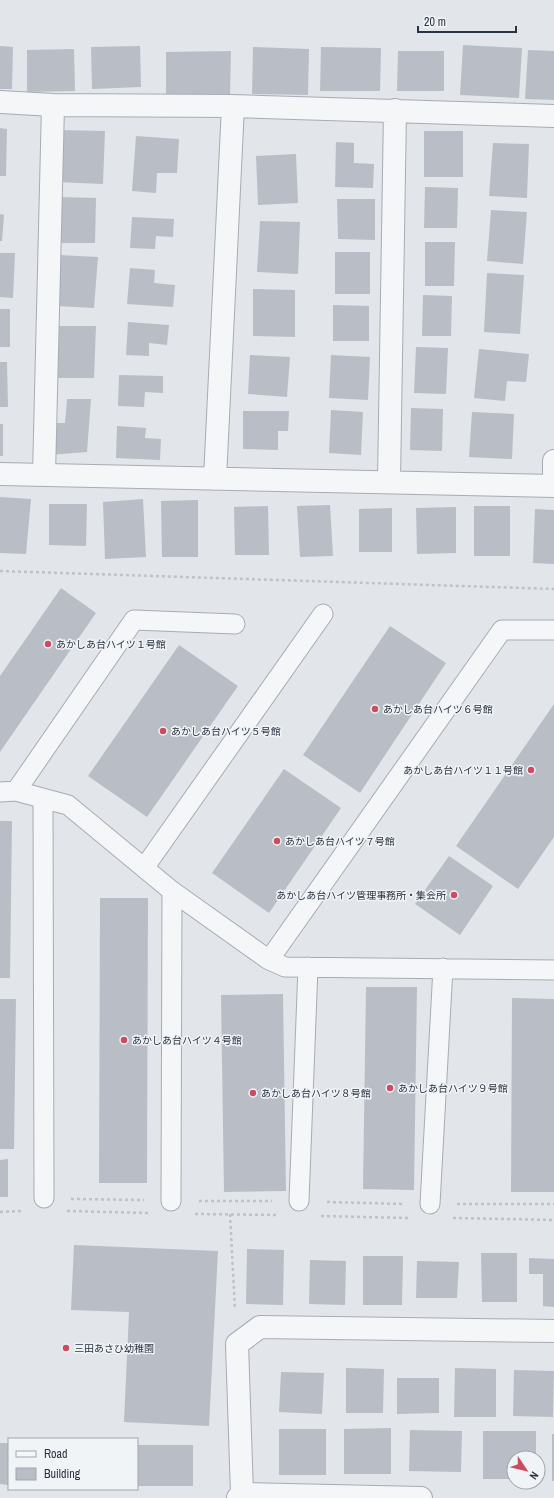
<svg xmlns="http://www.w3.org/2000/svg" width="554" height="1498" font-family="'Archivo Narrow','Noto Sans JP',sans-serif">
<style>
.building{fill:#b9bec6}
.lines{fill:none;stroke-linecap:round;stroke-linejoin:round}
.lane-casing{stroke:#a7acb4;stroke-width:21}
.street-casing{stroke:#a7acb4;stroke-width:24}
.path{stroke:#bfc3c8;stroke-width:2.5;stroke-dasharray:3 3;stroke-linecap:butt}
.lane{stroke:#f4f6f8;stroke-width:19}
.street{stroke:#f4f6f8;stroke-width:22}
.poi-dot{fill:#ca4c5e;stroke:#f1f4f7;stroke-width:1.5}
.labels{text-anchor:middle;stroke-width:3;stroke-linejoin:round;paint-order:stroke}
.poi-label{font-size:10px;fill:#2a3341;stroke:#f1f4f7;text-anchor:start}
</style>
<rect width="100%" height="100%" fill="#e2e5ea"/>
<path class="building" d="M463,45L522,48L519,98L460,95Z
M0,46L13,47L12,89H0Z
M140,46L141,87L92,89L91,47Z
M253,47L309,49L308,95L252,94Z
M321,47L381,48L380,91H320Z
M74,49L75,91L27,92V50Z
M528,50L554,51V100L525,99Z
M231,51L230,95L166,96V52Z
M398,51H444V91H397Z
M0,128L7,129L6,176H0Z
M59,130L105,131L103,184L56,182Z
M424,131H463V177H424Z
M136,136L179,139L177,173H157L156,193L132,191Z
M336,142L354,143V163L374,164L373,188L335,187Z
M493,143L529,144L527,198L489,196Z
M296,154L298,203L258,205L256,156Z
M425,187L458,188L457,228H424Z
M59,197L96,198L95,243H58Z
M337,199H375V240L338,239Z
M491,210L527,212L523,264L487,261Z
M0,214L4,215L2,241H0Z
M132,217L174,219L173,237L156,236L155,249L130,248Z
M260,221L300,222L298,274L257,272Z
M425,242H455L454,286H425Z
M335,252H370V294H335Z
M0,253H15L13,298L0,297Z
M59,255L98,257L94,308L56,306Z
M130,268L155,270L154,283L175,285L173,307L127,304Z
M487,273L524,275L520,334L484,332Z
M253,289L295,290V337L253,336Z
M423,295L452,296L451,336H422Z
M333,305L369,306V341H333Z
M0,309H10V347H0Z
M128,322L169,325L167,345L149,343V356L126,355Z
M57,326H96L94,378H55Z
M416,347L448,348L446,394L414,393Z
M479,349L529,354L526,382L507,381L505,401L474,398Z
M250,355L290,357L287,397L248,394Z
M331,355L370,357L368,400L329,398Z
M0,362H7L8,407H0Z
M119,375L163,376V393L145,392L144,407L118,406Z
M67,399H91L87,452L49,455L48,423H65Z
M411,408L443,409L442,451L410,450Z
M331,410L363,412L361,455L329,453Z
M243,411H289L288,431H278V450L243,449Z
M472,412L514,414L512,459L469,457Z
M0,424H3V456H0Z
M117,426L146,428L145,438L161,439L160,460L116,458Z
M0,497L31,499L26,554L0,553Z
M143,499L146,557L105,559L103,502Z
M198,500V557H162L161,501Z
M49,504H87L86,546L49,545Z
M330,505L333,556L300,557L297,506Z
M268,506L269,555H235L234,507Z
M474,506H510V556H474Z
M456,507V553L417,554L416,508Z
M392,508V552H359V509Z
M535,509L554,510V564L533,563Z
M61,588L96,613L0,752V676Z
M390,626L446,663L360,793L303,755Z
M179,645L238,686L147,817L88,776Z
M554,704V837L518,889L456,846Z
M284,769L341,808L269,913L212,873Z
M0,821H12L10,978H0Z
M449,856L493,886L460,935L415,904Z
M100,898H148L147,1183H99Z
M366,987H417L414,1190L363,1189Z
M283,994L286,1191L224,1192L221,995Z
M512,998L554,999V1192H511Z
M0,999H16L14,1149H0Z
M8,1159V1197H0V1160Z
M74,1245L218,1251L209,1426L124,1422L129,1312L71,1310Z
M247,1249L284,1250L283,1305L246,1304Z
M481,1253H517V1302H482Z
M363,1256H403L402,1305H363Z
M529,1258L554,1259V1307L543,1306V1274H529Z
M310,1260L346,1261L345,1305L309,1304Z
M417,1261L459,1262L457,1298H416Z
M346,1368L384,1369L383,1413H346Z
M455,1368L496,1369V1417H454Z
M514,1370L554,1371L553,1417L513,1416Z
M281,1372L324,1373L322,1414L279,1412Z
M397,1378H439V1413L397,1414Z
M391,1428V1474H344V1429Z
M279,1429H326V1475H279Z
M410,1430L462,1431L461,1472L409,1471Z
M483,1431H536V1458H514V1479H483Z
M552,1434H554V1481H552Z
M0,1443H9V1485L0,1484Z
M137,1445H193V1486H137Z"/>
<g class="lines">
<defs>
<path id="lane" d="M16,791L134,620L235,624
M0,792L16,791L68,805L172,891L269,960L285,967L554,970
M43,799L44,1198
M144,868L323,614
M269,960L502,630H554
M171,1201L172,891
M299,1201L308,967
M430,1204L443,968"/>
<path id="street" d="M0,102L53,105L233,106L554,116
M0,474L554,486
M44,475L53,105
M215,479L233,106
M389,481L395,110
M554,486V461
M242,1494L421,1498
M238,1498L242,1494L237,1344L260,1327L554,1331"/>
</defs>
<use href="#lane" class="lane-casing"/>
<use href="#street" class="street-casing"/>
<path class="path" d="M0,571L554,589
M71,1199L144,1200
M199,1201H272
M327,1202L404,1204
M457,1204H554
M67,1211L148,1213
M0,1212L22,1211
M195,1214L278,1215
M230,1214L235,1310
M321,1216L408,1218
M453,1218L554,1220"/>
<use href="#lane" class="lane"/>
<use href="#street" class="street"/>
</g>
<g class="poi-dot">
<circle cx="48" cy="644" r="4"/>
<circle cx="375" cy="709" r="4"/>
<circle cx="163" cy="731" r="4"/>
<circle cx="531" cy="770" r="4"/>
<circle cx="277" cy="841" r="4"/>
<circle cx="454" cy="895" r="4"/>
<circle cx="124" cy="1040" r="4"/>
<circle cx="390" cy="1088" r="4"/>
<circle cx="253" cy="1093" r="4"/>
<circle cx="66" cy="1348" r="4"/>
</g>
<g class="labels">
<g class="poi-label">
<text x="56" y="648">あかしあ台ハイツ１号館</text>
<text x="383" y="713">あかしあ台ハイツ６号館</text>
<text x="171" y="735">あかしあ台ハイツ５号館</text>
<text x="523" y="774" text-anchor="end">あかしあ台ハイツ１１号館</text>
<text x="285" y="845">あかしあ台ハイツ７号館</text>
<text x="446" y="899" text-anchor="end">あかしあ台ハイツ管理事務所・集会所</text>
<text x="132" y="1044">あかしあ台ハイツ４号館</text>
<text x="398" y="1092">あかしあ台ハイツ９号館</text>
<text x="261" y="1097">あかしあ台ハイツ８号館</text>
<text x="74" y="1352">三田あさひ幼稚園</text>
</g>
</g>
<rect x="8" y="1438" width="130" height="52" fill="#f1f4f7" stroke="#a1a7ae"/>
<rect x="16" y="1451" width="20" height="6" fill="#f4f6f8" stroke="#a1a7ae"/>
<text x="44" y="1458" font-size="12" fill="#2a3341">Road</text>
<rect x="16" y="1468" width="20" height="12" fill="#b9bec6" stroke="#a1a7ae"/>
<text x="44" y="1478" font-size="12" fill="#2a3341">Building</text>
<g transform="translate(526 1470) rotate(125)"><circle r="19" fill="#f1f4f7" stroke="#a1a7ae"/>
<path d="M0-3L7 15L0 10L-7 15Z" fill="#ca4c5e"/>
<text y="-6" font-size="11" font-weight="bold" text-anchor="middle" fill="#2a3341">N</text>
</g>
<path d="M418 26v6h98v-6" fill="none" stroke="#2a3341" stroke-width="2"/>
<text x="424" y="26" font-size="12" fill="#2a3341" stroke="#f1f4f7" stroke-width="3" paint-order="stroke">20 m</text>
</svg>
